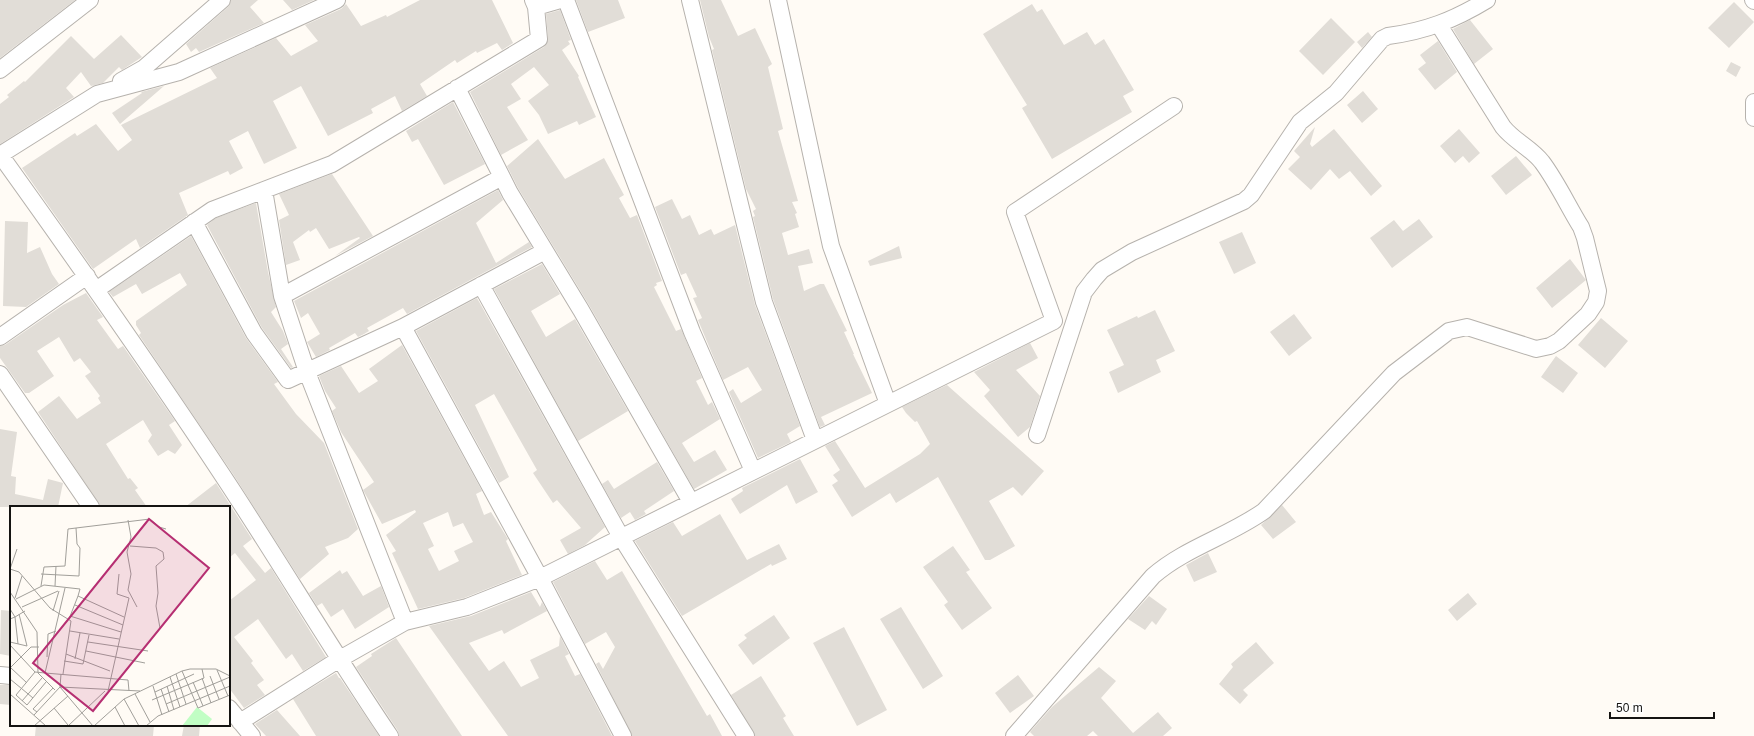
<svg xmlns="http://www.w3.org/2000/svg" width="1754" height="736" font-family="Helvetica,sans-serif">
<style>
.building{fill:#e1ddd7;fill-rule:evenodd}
.lines{fill:none;stroke-linecap:round;stroke-linejoin:round}
.minor-casing{stroke:#b6b2ad;stroke-width:18}
.minor{stroke:#fff;stroke-width:16}
.inset-road{fill:none;stroke:#a19f9a;stroke-width:1}
.view{fill:#b62f72;fill-opacity:0.15;stroke:#b62f72;stroke-width:2}
.inset-edge{fill:none;stroke:#151412;stroke-width:2}
</style>
<rect width="100%" height="100%" fill="#fffbf5"/>
<path class="building" d="M0,0H75L0,58Z
M231,0H258L250,7L264,23L199,52L196,48L191,52L186,44L228,7Z
M283,0H314L292,10Z
M420,0H492L513,43L502,50L497,43L477,53L476,51L457,63L455,60L420,84L427,96L402,111L395,96L371,109L373,113L328,136L301,86L273,101L297,148L264,164L248,131L229,141L243,168L230,175L228,171L179,193L188,215L140,248L136,239L93,269L22,168L75,133L77,136L96,124L118,151L132,140L121,125L217,78L210,68L276,38L291,56L318,41L305,25L341,9L346,4L361,26L386,15L387,17Z
M576,0H618L625,18L588,32Z
M700,0H721L738,36L755,28L772,64L768,67L783,129L778,131L798,201L792,202L797,213L795,214L799,227L782,233L788,255L809,249L813,263L798,266L804,291L820,284H824L847,331L844,332L854,354H853L872,393L821,417L825,425L820,427L773,299L753,217L755,216L753,211L756,209L746,189L712,50L714,49L709,37Z
M1734,2L1754,22L1729,48L1708,28Z
M1032,4L1037,12L1042,9L1064,45L1087,32L1095,45L1104,39L1134,90L1123,96L1132,112L1052,159L1022,108L1027,105L983,34Z
M560,10L571,40L568,41L570,44L562,50L579,76L578,77L596,117L579,125L577,121L548,134L539,115L528,101L549,85L534,67L511,84L521,99L507,107L528,140L501,155L470,92L544,47L548,39L546,14Z
M1331,18L1355,42L1323,75L1299,51Z
M1470,20L1493,49L1474,64L1453,29Z
M1368,32L1372,37L1362,48L1357,42Z
M121,35L142,57L122,70L119,67L103,83L91,86L81,72L66,88L74,97L0,144V104L9,97L7,95L24,81L25,82L71,36L94,59Z
M1438,41L1457,72L1435,90L1418,69L1426,63L1420,55Z
M1731,62L1741,67L1736,77L1726,71Z
M164,86L120,124L112,113L142,93L141,92Z
M1363,91L1378,109L1362,123L1347,105Z
M453,102L485,164L444,185L418,139L412,142L406,131Z
M1315,127L1310,144L1312,147L1334,129L1382,186L1371,196L1350,171L1339,179L1330,169L1311,190L1288,169L1300,157L1294,151Z
M1459,129L1480,153L1469,163L1463,156L1455,163L1440,146Z
M538,139L565,179L604,158L624,195L619,198L630,218L637,215L662,281L656,283L657,285L654,287L676,331L681,329L702,378L696,381L708,405L712,402L720,419L682,443L694,462L715,450L727,470L694,489L589,305L518,188L507,166Z
M1516,156L1532,175L1506,195L1491,176Z
M332,174L373,236L335,256L360,238L359,237L329,249L316,228L310,232L309,230L293,242L300,260L286,265L279,220L289,215L279,194Z
M498,190L503,200L476,223L496,263L529,242L532,247L407,314L403,308L367,328L369,331L364,334L358,337L355,333L329,348L330,350L316,357L307,342L320,334L308,313L301,318L294,301Z
M672,199L682,219L690,215L699,235L711,229L714,235L735,225L755,305L800,426L787,434L791,442L758,458L729,392L733,389L741,403L762,390L748,367L723,380L698,320L702,318L693,298L697,297L686,273L681,275L655,207Z
M256,203L268,272L276,307L271,312L283,331L288,344L281,349L293,367L291,368L262,328L207,225L216,218Z
M1419,219L1433,237L1392,268L1370,238L1394,220L1403,231Z
M5,221L28,222L27,253L40,247L52,274L59,284L26,307L3,306Z
M1242,232L1256,263L1234,274L1219,242Z
M191,236L246,338L278,382L274,384L296,414L324,443L358,529L348,538L325,547L329,554L300,579L233,474L139,335L141,333L136,325V321L187,285L180,273L142,294L136,284L113,297L109,292Z
M899,246L902,258L870,266L868,261Z
M1570,259L1586,280L1552,308L1536,288Z
M542,264L560,294L531,311L546,337L575,319L628,411L578,441L494,289Z
M86,293L103,317L97,320L118,349L123,346L175,421L169,425L182,445L175,454L168,450L158,456L148,441L152,435L143,420L106,444L128,479L130,478L138,488L135,490L147,507H101L38,412L59,396L77,419L101,403L98,398L100,396L85,376L91,372L80,358L74,362L59,337L37,351L54,376L29,393H25L0,358V346L5,345L63,305Z
M477,298L605,527L585,545L568,554L560,540L581,528L557,500L553,503L533,473L537,470L494,394L475,405L509,477L499,483L416,331Z
M1155,310L1175,351L1156,360L1161,372L1118,393L1109,372L1124,365L1107,330L1137,316L1138,318Z
M1294,314L1312,338L1289,356L1270,332Z
M1601,318L1628,341L1605,368L1578,345Z
M1030,343L1038,358L1016,370L1040,396L1030,427L1018,437L984,396L990,390L974,372Z
M402,345L482,491L476,494L484,515L491,512L508,539L506,541L522,575L464,598L418,609L392,553L396,551L386,535L416,512L415,510L382,524L363,490L374,482L341,432L332,411L336,408L325,391L319,376L341,366L359,393L378,381L369,369ZM448,512L453,527L463,523L473,542L454,551L459,561L439,571L428,549L434,546L423,523Z
M1556,356L1578,373L1563,393L1541,377Z
M947,385L1044,471L1022,496L1013,487L989,501L1015,546L990,560H985L938,477L896,503L890,493L852,517L832,485L838,481L833,475L840,470L825,446L835,441L865,488L920,454L930,444L917,421L915,422L906,413L902,407Z
M0,429L17,432L11,476L16,477L15,494L43,500L48,479L63,483L58,507H0Z
M800,459L818,492L796,504L787,485L740,514L731,499L743,491L742,488Z
M657,462L674,491L644,511L646,514L635,520L630,512L621,518L602,484L608,480L614,489Z
M216,483L252,539L243,546L265,573L271,568L326,657L303,671L292,654L286,659L258,619L234,637L253,661L251,663L264,680L257,685L265,695L244,708L229,688V601L256,580L235,553L229,558V507H185Z
M1282,505L1296,522L1273,539L1261,525Z
M720,514L747,560L779,544L787,559L772,566L771,564L682,616L635,541L673,522L682,536Z
M953,546L970,570L966,572L992,608L962,630L944,605L948,602L923,567Z
M1208,553L1217,572L1194,582L1186,565Z
M595,561L607,580L622,571L707,716L710,714L722,736H632L596,664L599,662L603,669L615,647L606,632L585,644L553,582Z
M340,570L342,574L347,571L363,596L381,586L389,607L355,629L343,609L331,617L322,603L317,606L309,593Z
M531,592L540,607L542,602L547,611L504,634L502,630L469,643L489,671L504,661L521,687L539,678L530,660L559,646L560,636L569,654L565,656L575,676L580,674L612,736H508L429,626L471,616Z
M1468,593L1477,604L1457,621L1448,610Z
M1149,596L1167,609L1156,625L1152,621L1145,630L1128,619Z
M901,607L943,676L923,689L880,619Z
M1,610L11,611V656L0,654Z
M774,615L790,638L753,665L738,645L747,638L744,635Z
M844,627L887,710L857,726L813,643Z
M396,638L462,736H399L398,731L356,667L372,656L371,654Z
M1256,642L1274,663L1243,690L1248,695L1240,704L1219,684L1233,667L1231,664Z
M1099,667L1116,681L1101,698L1133,733L1158,712L1172,728L1163,736H1098L1093,731L1087,736H1034L1030,732L1052,707Z
M336,673L339,678H340L379,736H316L293,699Z
M1018,675L1034,696L1010,713L995,693Z
M761,676L786,716L783,718L794,736H755L731,695Z
M0,685H11V705L0,704Z
M277,710L300,736H266L255,724Z
M36,725H154L153,736H35Z
M184,725H200L199,736H182Z"/>
<g class="lines">
<defs>
<path id="minor" d="M566,0L692,332L753,471
M690,0L764,302L815,440
M778,0L831,246L888,404
M1753,0L1754,1
M536,7L560,0
M0,70L90,0
M121,81L144,68L222,0
M457,88L510,193L581,310L691,502
M1754,102V118
M0,155L97,94L179,72L337,0
M1,156C77,262 153,370 225,479C281,564 333,652 390,736
M264,190L282,296L307,372L405,622
M194,222L254,333L288,380L403,327L545,251
M481,285L621,537L746,736
M96,290L212,210L332,164L539,39L536,7L533,0
M282,296L502,177
M403,327L540,578L623,736
M0,337L87,276
M0,374L91,507
M1037,435L1084,292L1094,279L1102,270L1132,252L1244,201L1251,195L1300,122L1336,93L1382,39L1388,36C1426,31 1454,20 1487,0
M0,675L11,676
M229,708L252,736
M240,722L338,660L405,622L467,607L540,578L1054,321L1015,212L1174,106
M1014,736L1153,576C1185,548 1229,536 1264,511L1394,373L1449,331L1467,327L1536,349L1550,346L1559,341L1588,314L1596,302L1598,291L1585,238L1581,227C1568,206 1557,182 1542,162C1531,148 1514,141 1503,127L1439,25"/>
</defs>
<use href="#minor" class="minor-casing"/>
<use href="#minor" class="minor"/>
</g>
<g transform="translate(10 506)">
<rect width="220" height="220" fill="#fffbf5"/>
<path d="M187,201L202,213L197,220H172Z" fill="#c1fec4"/>
<path class="inset-road" d="M118,14L121,31L117,46L121,68L118,84L127,101M120,40L146,42L153,46L154,53L146,60L148,87L146,100L150,122M0,63L9,66L40,102L61,115L53,168M0,63L7,43M31,68L69,70L70,42L67,38L66,22L140,13L149,21L156,23M31,80L34,61L55,60L58,23L66,22M45,80L46,60M0,86L27,126L28,167L45,184M5,92L12,70M6,93L34,79L70,83L68,90M65,99L113,119M12,101L48,85M0,103L5,111L0,113M43,105L49,85M9,108L17,140M60,110L111,126M59,113L68,90L114,111M60,125L109,133M0,136L17,140M78,136L138,145M8,138L5,111L15,105M0,139L25,166L35,167L55,82M76,145L135,157M56,148L100,165M37,151L38,128L46,125M65,153L70,127M54,155L73,158L79,129M0,162L21,141H29M1,162L17,177M207,164L218,190M172,165L188,202L220,189M35,167L118,174L119,185M51,168L50,181L83,220M166,168L176,198M200,170L209,193M160,171L170,201M192,172L201,197M0,173L23,192M183,176L193,200M143,180L152,209M157,180L164,204M151,183L159,206M98,185L119,92L107,88L109,68M145,186L184,168M0,188L36,220M125,188L140,216M6,189L17,199L36,176M6,189L25,166M114,193L129,220M142,194L194,172L192,163M12,195L32,172M156,198L220,171M105,201L115,220M44,202L58,219M27,206L23,203L43,182M24,209L50,181L130,185M24,220L58,190M58,220L95,185M84,220L114,193L172,165L180,163H206L220,170M136,220L148,210L220,180"/>
<path class="view" d="M139,13L199,62L83,205L23,157Z"/>
<rect width="220" height="220" class="inset-edge"/>
</g>
<path d="M1610 712v6h104v-6" fill="none" stroke="#151412" stroke-width="2"/>
<text x="1616" y="712" font-size="12" fill="#151412" stroke="#ffffff" stroke-width="3" paint-order="stroke">50 m</text>
</svg>
